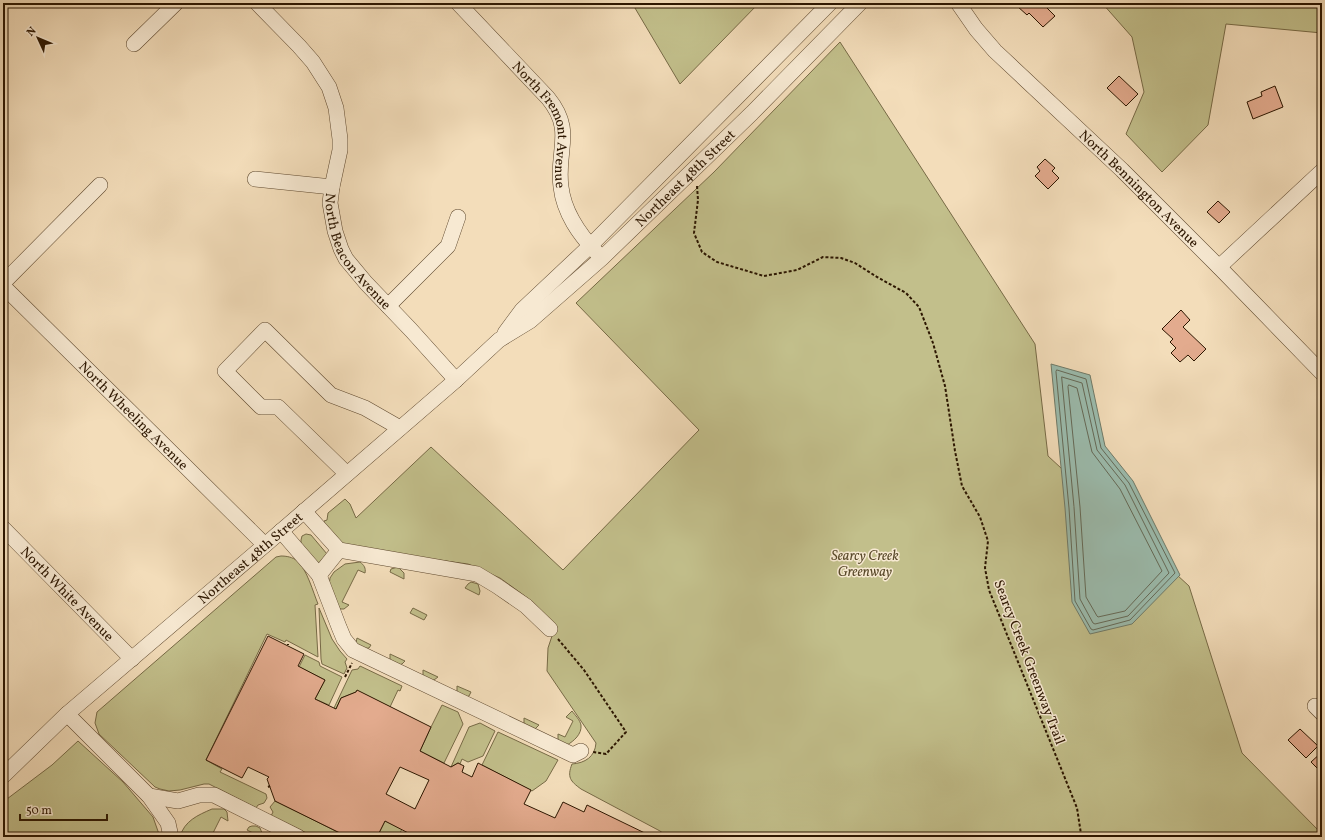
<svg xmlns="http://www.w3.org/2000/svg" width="1325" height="840" font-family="Vollkorn,serif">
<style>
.green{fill:#c2bf8b;stroke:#776a46}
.water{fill:#9bbcae;stroke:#6f7a68}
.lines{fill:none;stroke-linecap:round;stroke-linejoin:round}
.shore{stroke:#646957;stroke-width:1}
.building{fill:#e3ab8e;stroke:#2c1600;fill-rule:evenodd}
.minor-casing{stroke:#5e482e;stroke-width:16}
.path{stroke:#2c1600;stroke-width:2;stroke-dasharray:3 2;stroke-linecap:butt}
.minor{stroke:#f7e9d2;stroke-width:15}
.labels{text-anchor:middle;stroke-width:3;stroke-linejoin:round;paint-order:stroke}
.street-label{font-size:14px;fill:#2c1600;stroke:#f7e9d2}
.park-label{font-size:14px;font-style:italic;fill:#59492a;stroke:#f7e9d2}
</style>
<rect width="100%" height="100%" fill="#f3ddba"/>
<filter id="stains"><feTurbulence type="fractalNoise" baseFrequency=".005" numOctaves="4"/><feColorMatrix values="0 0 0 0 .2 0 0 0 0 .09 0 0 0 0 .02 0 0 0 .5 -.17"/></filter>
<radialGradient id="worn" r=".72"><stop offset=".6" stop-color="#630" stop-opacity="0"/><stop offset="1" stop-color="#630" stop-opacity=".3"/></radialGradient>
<path class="green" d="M632,3H759L680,84Z
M1102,3H1322V33L1226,24L1208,125L1162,172L1126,134L1144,92L1132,37Z
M840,42L1035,344L1048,456L1189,586L1242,753L1322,834V837H668L660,831L581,789C570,781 567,777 572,764C585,763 595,757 596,743L547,671L548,648L555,627L533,602L500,578L468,564L348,548L327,531L324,521L327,520L328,513L345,499L350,504L356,518L431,447L563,570L699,430L576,303L714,172Z
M306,534L311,535L327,554L319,563L315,560L301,543V540L302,536Z
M281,556C286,556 293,557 297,561C307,569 313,592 318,604L315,605L318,657L286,640L285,642L267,634L206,760L222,769L220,772L266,794L267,798L264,803L258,805L256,808L209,784H204L180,790L169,791L160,789L155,787L99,734L95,723L97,712L276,557Z
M360,562C364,565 366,568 365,573L358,570L342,602L349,605L344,609H340L329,586L330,578L334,572L345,564Z
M398,567L404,573V579L390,572L391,569Z
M471,582L478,584L480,591L479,595L465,588L468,584Z
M319,608L332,639L340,651L347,659L345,662L347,668L344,674L322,664L321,659Z
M413,608L427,615L424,620L410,613Z
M357,638L371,645L369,648L361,649L356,643Z
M390,654L405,661L402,664L399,665L390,660Z
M305,655L319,662L320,666L342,677L329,705L315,699L325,680L299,667Z
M360,666L402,686L400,691L398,690L390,707L356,692L341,698L336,709L334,708L352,670L358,669Z
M423,670L438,677L434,680L431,681L423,676Z
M457,686L471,692L469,696L466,697L457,692Z
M442,705L458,712L463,724L444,763L420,751L431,727Z
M572,711C575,715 580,720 581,725C582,734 574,741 567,745L558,740V734L565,737L573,721L566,717Z
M524,718L539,725L535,729L524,725Z
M480,723L495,731L483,756L468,762L462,759L460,764L458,763L451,767L469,727Z
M498,732L558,760L546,781L532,791L482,765Z
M78,741L123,782L153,817L160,837H3V802L52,765Z
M275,801L348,837H315L271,816L273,812L270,807Z
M212,809H224L227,812L228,821L221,817L211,837H180C184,821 198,815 212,809Z
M385,821L402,829L398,837H377Z
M252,826H256L260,828L262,833L261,837L247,830L249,827Z"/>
<path class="water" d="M1051,364L1090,375L1105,446L1133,481L1180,575L1132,624L1090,634L1072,602L1065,508Z"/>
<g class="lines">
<path class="shore" d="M1057,370L1086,379L1101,448L1129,483L1175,573L1130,620L1093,630L1091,629L1075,601L1069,508L1056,372Z
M1062,377L1082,383L1097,450L1125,485L1169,573L1128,616L1095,624L1093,623L1080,599L1074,507Z
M1069,385L1077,388L1092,452L1120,489L1162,571L1125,611L1098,617L1097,616L1086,597L1080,507L1068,387Z"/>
</g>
<path class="building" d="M1020,3H1049L1045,6L1055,16L1043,27L1029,13L1027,15L1017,6Z
M1119,76L1138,94L1126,106L1107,88Z
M1275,86L1283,107L1253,119L1247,102L1262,96L1261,92Z
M1045,159L1055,168L1052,171L1059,178L1048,189L1035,176L1040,171L1037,167Z
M1218,201L1230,212L1219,223L1207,212Z
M1181,310L1190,320L1183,327L1206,349L1194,361L1188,355L1180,362L1171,353L1176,348L1170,342L1173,339L1162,329Z
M268,636L304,654L298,666L325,680L315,699L336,709L341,698L356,692L357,690L431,727L420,751L451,767L458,763L464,766L462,772L472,777L478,763L531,790L524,804L555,818L563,802L584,812L587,805L653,837H416L385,821L377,837H348L275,801L267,779L269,777L248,767L242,778L206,760ZM400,767L429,780L415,809L386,794Z
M1300,729L1318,746L1306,758L1288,740Z
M1322,752V773L1311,762Z"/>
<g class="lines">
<defs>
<g id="minor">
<path id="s1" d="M257,3L299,46L313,62L329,87L336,108L340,139V150L332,187L330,203L335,231L341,249L346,259L366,283L411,330L456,380"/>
<path id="s2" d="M458,3L548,98C575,131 556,150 561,187C564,213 579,234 597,253"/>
<path id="s3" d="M958,3L976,29L995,51L1122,170L1219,267L1322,373"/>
<path d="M134,44L176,3"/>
<path d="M255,179L332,187"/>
<path d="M1219,267L1322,171"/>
<path d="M3,283L100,185"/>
<path id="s4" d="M3,286L265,545"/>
<path d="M388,306L448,246L458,217"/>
<path d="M505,333L522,310L590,246L830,3"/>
<path d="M347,474L278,407H261L225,371L265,330L331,395L365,408L400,428"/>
<path d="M304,511L339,550L477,574L497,586L526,606L550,629"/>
<path id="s5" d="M3,528L132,659"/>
<path d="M281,531L319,575L339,627L344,639L353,650L573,755L581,751"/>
<path d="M319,575L339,550"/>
<path d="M1315,706L1322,713"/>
<path d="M67,714L149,796L168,823L171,837"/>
<path id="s6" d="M3,776L67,714L265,545L456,380L499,340L530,321L602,258L752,113L860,3"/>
<path d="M149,796L178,801L199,795H214L298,837"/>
</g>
</defs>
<use href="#minor" class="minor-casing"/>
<path class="path" d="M697,186L698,200L694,233L702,252L717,262L764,276L797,270L823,257L841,258L855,263L877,277L906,293L919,307L933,343L945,386L955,451L962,486L980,517L988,541L985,568L989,590L1077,808L1081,834V837
M558,639L584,670L626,732L606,754L593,752
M288,645V644
M345,677L352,663
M268,787L270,786"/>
<use href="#minor" class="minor"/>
</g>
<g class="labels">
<g class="street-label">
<text dy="5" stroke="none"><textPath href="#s2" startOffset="154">North Fremont Avenue</textPath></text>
<text dy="5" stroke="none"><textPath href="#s6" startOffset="908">Northeast 48th Street</textPath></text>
<text dy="5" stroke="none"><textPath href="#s3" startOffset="260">North Bennington Avenue</textPath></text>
<text dy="5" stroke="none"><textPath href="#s1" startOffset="286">North Beacon Avenue</textPath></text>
<text dy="5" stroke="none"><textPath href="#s4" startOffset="184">North Wheeling Avenue</textPath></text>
<text dy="5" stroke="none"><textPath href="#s6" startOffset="330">Northeast 48th Street</textPath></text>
<text dy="5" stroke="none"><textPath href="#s5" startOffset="92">North White Avenue</textPath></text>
<text transform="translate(1030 662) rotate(69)" y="5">Searcy Creek Greenway Trail</text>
</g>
<g class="park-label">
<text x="865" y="560">Searcy Creek<tspan x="865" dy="16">Greenway</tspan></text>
</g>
</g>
<rect width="1325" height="840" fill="none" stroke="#f3ddba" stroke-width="16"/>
<rect x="4" y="4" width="1317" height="832" fill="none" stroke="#2c1600" stroke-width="2"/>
<rect x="8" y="8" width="1309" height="824" fill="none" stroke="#2c1600"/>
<g transform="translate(38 38) rotate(314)" stroke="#f7e9d2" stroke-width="3" paint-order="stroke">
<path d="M0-3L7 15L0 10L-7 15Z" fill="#2c1600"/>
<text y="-6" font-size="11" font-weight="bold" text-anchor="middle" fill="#2c1600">N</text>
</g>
<path d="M20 814v6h87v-6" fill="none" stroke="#2c1600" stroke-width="2"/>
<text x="26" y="814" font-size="12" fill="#2c1600" stroke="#f7e9d2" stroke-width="3" paint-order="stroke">50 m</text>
<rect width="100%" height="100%" filter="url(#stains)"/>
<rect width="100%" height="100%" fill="url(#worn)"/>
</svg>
